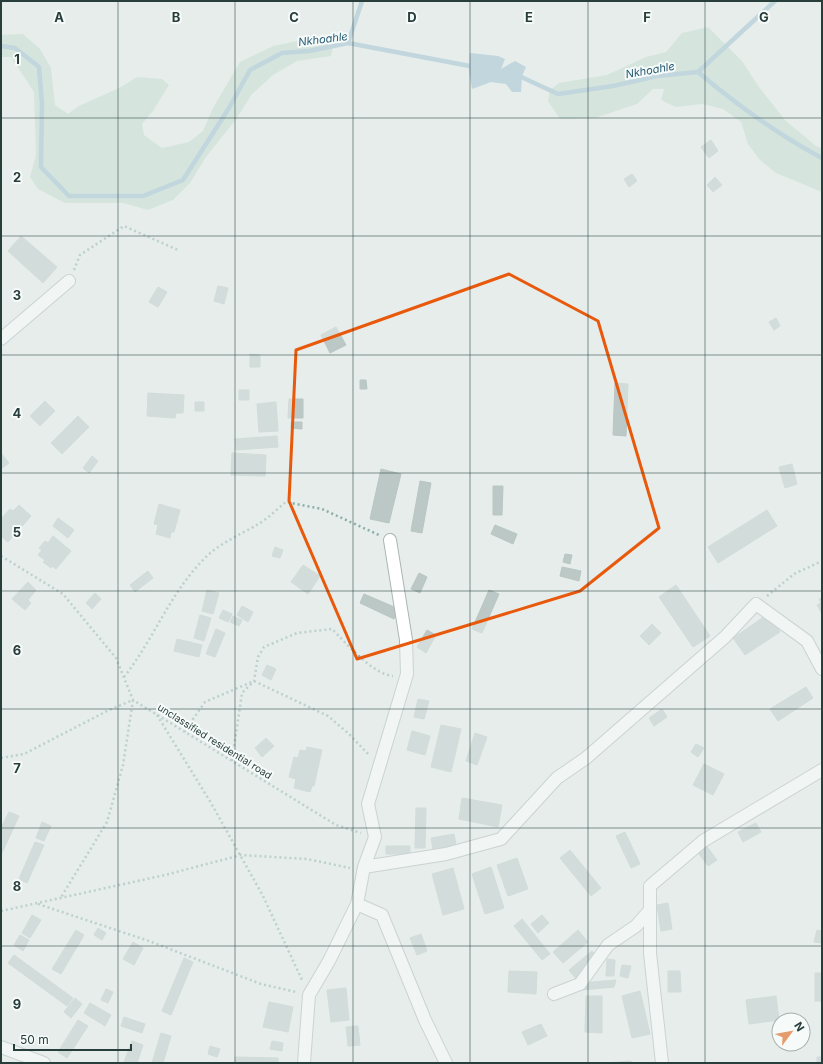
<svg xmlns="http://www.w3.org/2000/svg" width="823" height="1064" font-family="Inter,sans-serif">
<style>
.green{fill:#c1dccd}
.water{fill:#94bbcc}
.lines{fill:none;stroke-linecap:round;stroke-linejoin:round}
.stream{stroke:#94bbcc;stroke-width:4.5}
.building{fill:#bbc8c5;stroke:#b9c6c3}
.minor-casing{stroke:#a9b5b3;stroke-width:14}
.path{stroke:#8aaea8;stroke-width:2.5;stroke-dasharray:2 3;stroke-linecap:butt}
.minor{stroke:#fff;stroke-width:12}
.marked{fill:none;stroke:#e8590c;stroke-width:3;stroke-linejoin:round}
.grid{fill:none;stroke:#273e3b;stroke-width:1;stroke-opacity:0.55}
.labels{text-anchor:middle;stroke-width:4;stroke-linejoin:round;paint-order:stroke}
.street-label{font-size:10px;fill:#273e3b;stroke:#f6faf9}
.water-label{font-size:11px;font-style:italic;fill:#265b74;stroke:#f6faf9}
.grid-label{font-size:13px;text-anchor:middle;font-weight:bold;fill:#273e3b;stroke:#f6faf9;stroke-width:4;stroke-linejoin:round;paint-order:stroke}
</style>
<rect width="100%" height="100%" fill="#e6edeb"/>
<path class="green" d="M708,27L742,61L759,87L785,120L816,146L822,148V192L776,173L760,160L748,144L741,122L723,109L702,104L676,107L661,100L664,89H653L637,104L595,118L560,119L548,101L550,90L559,83L607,75L646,57L666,52L682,33Z
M23,34L40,49L51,68L55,105L68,114L79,106L121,87L137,77L162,79L169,85L153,111L142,124L144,135L162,148L189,142L203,131L213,108L240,62L273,46L312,38H324L333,46L331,56L297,61L273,75L252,94L237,118L206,157L190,183L173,200L148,210L123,203H65L38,189L30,177L36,155L34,92L11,57H1V35Z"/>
<path class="water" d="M470,53L498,56L505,59L501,69L515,61L526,67L522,76L521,92H512L506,84L491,82L472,89L469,71Z"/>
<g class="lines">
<path class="stream" d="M348,43L362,1
M1,46L15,48L39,67L42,104L41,167L69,196H143L183,180L229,108L250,70L282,53L309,51L348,43L475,67
M698,72L775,1
M517,75L558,94L613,86L657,76L698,72C737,105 777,134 822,158"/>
</g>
<path class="building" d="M711,140L718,151L709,158L701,147Z
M632,174L637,181L629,187L624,179Z
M715,177L722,185L713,192L707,185Z
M21,236L57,267L43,283L8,251Z
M218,286L228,288L224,304L214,301Z
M158,287L167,292L158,307L149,302Z
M776,318L780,326L774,330L769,322Z
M336,327L346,345L330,353L321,335Z
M250,354L260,355V367H250Z
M360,380H366L367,389H360Z
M615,383L628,384L626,436L613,435Z
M239,390H249V400H239Z
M148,393L184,395L183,413H176L175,418L147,416Z
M289,399H303V418H288Z
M45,401L55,411L40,426L30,416Z
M195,402H204V411H195Z
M276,402L278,431L259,432L257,404Z
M78,416L89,427L62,454L51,443Z
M291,422H302V429L291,428Z
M277,436L278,447L236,450L235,439Z
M1,453L9,463L1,469Z
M232,453L266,455L265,476L231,475Z
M92,456L98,461L89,473L83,468Z
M792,464L797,484L785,488L779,467Z
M381,469L401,474L389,523L370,519Z
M420,481L431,483L422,533L411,531Z
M493,486H503L502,515H493Z
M159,504L180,510L174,532H171L170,538L156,534L158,525L154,524Z
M19,505L31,516L8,542L1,536V519L10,509L13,511Z
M767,510L777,526L718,563L708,547Z
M58,518L74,530L68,538L53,526Z
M495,525L517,534L513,544L491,534Z
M53,536L71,551L56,569L52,566L51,568L43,562L45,560L38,555L42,550L39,548L45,541L48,543Z
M275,547L283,550L280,558L272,556Z
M565,554L572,555L570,564L563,562Z
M303,565L320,576L308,594L291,582Z
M562,567L581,571L579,581L560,576Z
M148,571L153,578L135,592L130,585Z
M419,573L427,577L420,593L411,589Z
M28,582L36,590L28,600L31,603L25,610L12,599Z
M676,585L710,636L693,647L659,597Z
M207,590L219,593L213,614L202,611Z
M489,590L499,594L482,633L472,629Z
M95,593L101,599L92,609L86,603Z
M364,594L399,609L394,619L360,603Z
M822,598V614L817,605L821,603L819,599Z
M242,606L253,612L248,622L237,615Z
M223,610L232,614L228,622L219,618Z
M768,614L780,632L745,655L733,638Z
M200,615L211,618L204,641L194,638Z
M233,616L242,620L239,626L230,622Z
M652,624L661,633L649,645L640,636Z
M216,629L225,633L215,657L206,654Z
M427,630L436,635L426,653L417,647Z
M177,639L202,645L199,657L174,651Z
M267,665L276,669L271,680L262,675Z
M806,687L813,698L778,721L770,709Z
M418,699L429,701L424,719L414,717Z
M662,709L667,717L654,726L649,718Z
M441,725L461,729L451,772L431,767Z
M412,731L430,736L425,755L407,750Z
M475,733L487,737L477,765L466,761Z
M266,738L274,746L262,757L255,748Z
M696,744L704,748L698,757L691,752Z
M307,747L322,750L314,786H312L310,792L294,788L296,779L289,777L294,757L298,758L300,750L306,751Z
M704,764L724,774L713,795L693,785Z
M462,798L502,805L498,827L459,819Z
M416,808H426L425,848H415Z
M9,812L19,816L1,855V828Z
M42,822L51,826L44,841L36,838Z
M756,823L761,832L743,842L738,832Z
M625,832L640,864L631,868L616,836Z
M454,834L456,845L433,849L431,838Z
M35,842L44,845L27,883L19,879Z
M705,844L717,860L708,866L696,850Z
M386,846H410V854H386Z
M570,850L601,888L591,896L560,858Z
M517,858L528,889L508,896L497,865Z
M491,867L504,908L485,914L472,874Z
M453,868L464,909L443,915L432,874Z
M668,903L672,929L661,931L657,905Z
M32,915L41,920L30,938L22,933Z
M542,915L549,923L538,933L531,924Z
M522,919L550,954L542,960L514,926Z
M98,928L106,933L102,940L94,935Z
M76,930L84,935L61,974L52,969Z
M578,930L588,942L563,963L553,952Z
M817,930L822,931V943L814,942Z
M421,934L427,951L417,955L410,938Z
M20,935L29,940L23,951L14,945Z
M133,942L143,948L134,965L123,959Z
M592,951L600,961L577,980L569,970Z
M14,955L73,998L67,1006L8,963Z
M184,958L193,962L171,1015L162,1011Z
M607,959L615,960L614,976H606Z
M622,965L631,966L628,978L620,976Z
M509,971L537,972L536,994L508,992Z
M668,971H680L681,992H668Z
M815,973H822V1001H815Z
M616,980L614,987L582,990L581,983Z
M346,988L349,1020L331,1022L327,990Z
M106,989L113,992L108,1003L101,1000Z
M640,991L650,1034L632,1038L622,996Z
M586,996H602V1033L585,1032Z
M776,996L779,1020L749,1024L746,1000Z
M75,998L82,1004L71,1018L64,1012Z
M269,1002L293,1007L288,1032L263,1027Z
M90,1003L111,1015L105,1026L84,1013Z
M124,1017L145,1024L142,1033L121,1026Z
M78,1020L88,1026L67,1058L58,1052Z
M541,1024L547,1036L528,1045L522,1032Z
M358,1026L360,1045L348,1046L346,1027Z
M161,1033L171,1036L163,1063H152Z
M132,1041L143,1045L137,1063L124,1062Z
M272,1041L283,1043L282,1051L270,1049Z
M210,1046L220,1049L217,1057L208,1054Z
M235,1057L278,1058V1063H235Z
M817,1057H822V1063H817Z
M631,1061L632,1063H605Z"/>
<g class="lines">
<defs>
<path id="minor" d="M1,339L69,281
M364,867L446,854L501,839L557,778L586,758L725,637L756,604L807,641L822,669
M357,904L382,915L425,1020L446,1063
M554,994L580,984L608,945L636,926L650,910
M1,1047L44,1063
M304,1063L309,995L329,961L357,904L364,867L375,837L368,804L407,674L406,640L390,540
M662,1063L650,953V886L703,841L822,770"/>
</defs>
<use href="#minor" class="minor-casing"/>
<path class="path" d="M74,270L80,255L124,226L178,250
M1,556L63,594L116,658L133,700L336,825L361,833
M767,596L794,574L822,561
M124,677C154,639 170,593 204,559C219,543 242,534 260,523C270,517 278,508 286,502L322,509L379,535
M157,715L211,803L263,896L302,980
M184,732L205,702L254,681L328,716L349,734L370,756
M1,758L24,754L109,710L133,700L123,765L107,822L60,899
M232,761L242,693L254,681L258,657L264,647L297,633L332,629C347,644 372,674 393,676
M38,904L149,941L261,984L296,992
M1,911L165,875L241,855L307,859L350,868"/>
<use href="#minor" class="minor"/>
</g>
<path d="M0 0H823V1064H0ZM509,274L598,321L659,528L580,591L357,659L289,501L296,350Z" fill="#e6edeb" fill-opacity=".55" fill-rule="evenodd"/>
<path class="marked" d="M509,274L598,321L659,528L580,591L357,659L289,501L296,350Z"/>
<path class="grid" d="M118,1V1063M235,1V1063M353,1V1063M470,1V1063M588,1V1063M705,1V1063M1,118H822M1,236H822M1,355H822M1,473H822M1,591H822M1,709H822M1,828H822M1,946H822"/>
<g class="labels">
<g class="street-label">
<text transform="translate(215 741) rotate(32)" y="4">unclassified residential road</text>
</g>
<g class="water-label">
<text transform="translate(323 39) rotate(-7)" y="4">Nkhoahle</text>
<text transform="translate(650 70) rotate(-10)" y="4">Nkhoahle</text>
</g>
</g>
<g class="grid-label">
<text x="59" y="22">A</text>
<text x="176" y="22">B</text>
<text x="294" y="22">C</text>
<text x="412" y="22">D</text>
<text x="529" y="22">E</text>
<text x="647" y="22">F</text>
<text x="764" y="22">G</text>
<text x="17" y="64">1</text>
<text x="17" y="182">2</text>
<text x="17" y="300">3</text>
<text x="17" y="418">4</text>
<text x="17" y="537">5</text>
<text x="17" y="655">6</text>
<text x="17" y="773">7</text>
<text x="17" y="891">8</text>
<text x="17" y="1009">9</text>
</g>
<rect width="823" height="1064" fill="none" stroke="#273e3b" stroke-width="4"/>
<g transform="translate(791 1032) rotate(58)"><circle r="19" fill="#f6faf9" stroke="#a3afad"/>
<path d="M0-3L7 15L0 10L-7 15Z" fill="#e49c6d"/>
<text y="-6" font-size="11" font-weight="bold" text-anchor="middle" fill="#273e3b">N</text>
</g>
<path d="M14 1044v6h117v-6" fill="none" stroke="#273e3b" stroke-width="2"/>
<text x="20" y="1044" font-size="12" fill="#273e3b" stroke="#f6faf9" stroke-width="3" paint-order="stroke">50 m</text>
</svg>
